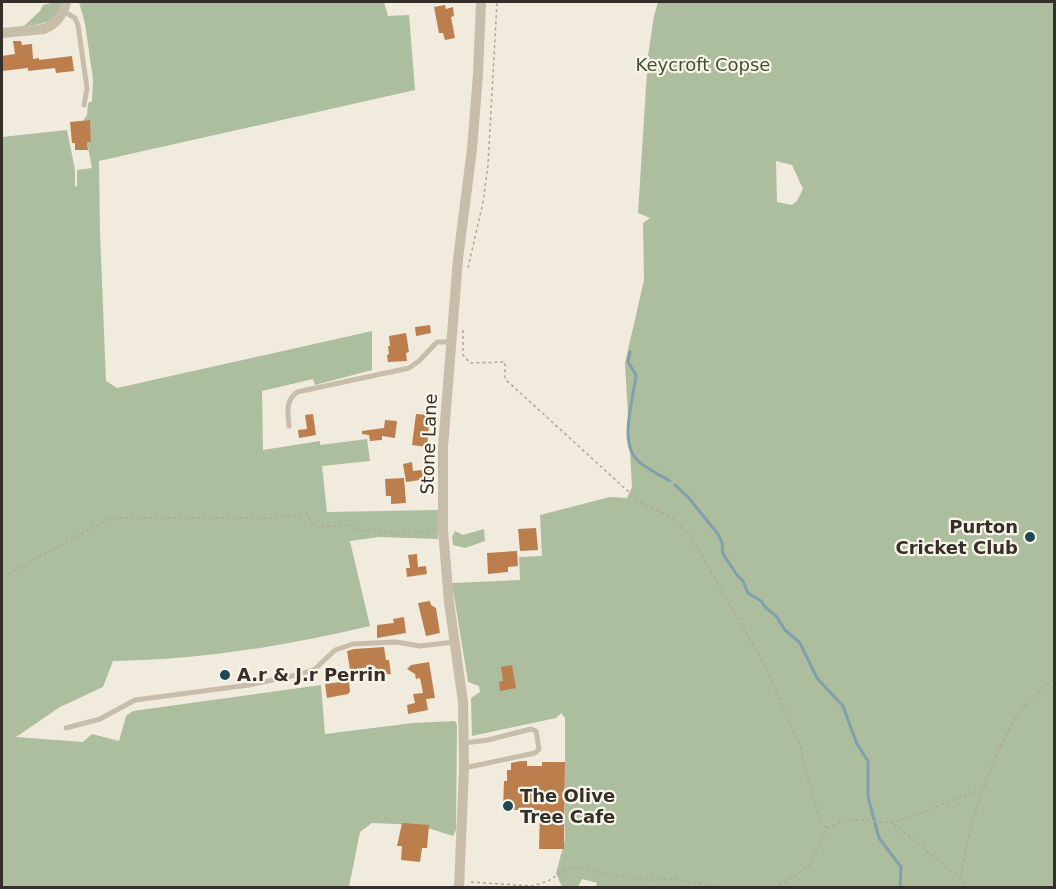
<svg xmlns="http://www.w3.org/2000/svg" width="1056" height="889" font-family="'DejaVu Sans',sans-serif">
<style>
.green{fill:#adbe9e;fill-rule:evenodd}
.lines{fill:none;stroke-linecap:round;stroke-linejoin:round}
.stream{stroke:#7ea1ab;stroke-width:3}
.building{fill:#bd7e4e}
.path{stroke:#b3a794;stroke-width:1.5;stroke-dasharray:3 3;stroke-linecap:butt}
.service{stroke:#c7bda9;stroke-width:5}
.minor{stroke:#c7bda9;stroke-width:10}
.poi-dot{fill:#214754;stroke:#f8f4e9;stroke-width:2}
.labels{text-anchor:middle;stroke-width:4.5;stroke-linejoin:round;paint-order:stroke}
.park-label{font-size:18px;fill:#3e522e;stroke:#f8f4e9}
.street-label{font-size:18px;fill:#352f29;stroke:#f8f4e9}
.poi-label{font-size:18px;font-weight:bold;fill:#352f29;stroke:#f8f4e9;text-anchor:start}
</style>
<rect width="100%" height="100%" fill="#f0ebdd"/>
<path class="green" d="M55,2H63C55,23 45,24 24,26L40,11L43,5Z
M79,2H384L388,16L409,15L415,90L99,161L100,232L106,381L117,388L372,331V370L315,385L313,379L262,391L263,450L320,441V445L367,439L370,461L322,466L327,512L438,510V539L379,537L350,541L370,626C286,646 199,660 113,661L103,687L60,707L16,737L83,742L92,734L119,741L126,716L133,711L321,685L325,734L413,723L455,721L457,725L456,830L453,836L418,825L372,823L360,832L349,887H2V137L67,130L75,170V187L77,186V170L92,168L87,142H91L89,120L83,121L87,115L88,103L92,101L93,79L85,24Z
M658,2H1054V887L596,888L597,883L582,879L578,887H562L556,873L565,840V718L561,713L556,718L472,736L471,698L480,692L479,686L468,682L452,583L520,580L519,557L542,556L540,515L610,497L627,498L632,487L625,363L644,280L643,223L650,218L638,213L648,56L654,16ZM776,161L792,165L803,189L797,201L792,205L777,202Z
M484,529L485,541L465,548L453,545L452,537L455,531L463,535Z"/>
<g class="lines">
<path class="stream" d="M630,352L628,362L636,375C634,398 618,443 638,461C647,469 660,475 670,481
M675,485L688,497L718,534L722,543L723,554L737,575L743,581L748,593L761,601L765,607L776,616L785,630L800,643L817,678L843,706L857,744L868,761V797L879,838L901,867L900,888"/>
</g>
<path class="building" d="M445,5L446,9L453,7L454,16L451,17L455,38L445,40L443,33H439L434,7Z
M13,41H21L22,45L32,44L33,59L39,58V60L72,56L74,71L56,73L55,68L28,71V68L2,71V56L15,54Z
M90,120L91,142H87L88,150H75V143H72L70,122Z
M430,325L431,333L416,336L415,327Z
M406,333L409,352L406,353L407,361L388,362L387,355L389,354L388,346H390L389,336Z
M313,414L316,435L299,438L298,430L307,429L305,415Z
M416,414L430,415L427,447L412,445Z
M385,420L397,421L395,438L382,436V440L370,441L369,435L362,434V431L384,428Z
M412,462L413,471L429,469L430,483L421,484L420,480L406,482L403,464Z
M404,478L406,503L391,504V496H386L385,479Z
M536,528L538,550L520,551L518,529Z
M517,551L518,566L508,567V572L488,574L487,553Z
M417,554L418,567L426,566L427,574L407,577L406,568H410L408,555Z
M430,601L431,605L436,608L440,633L426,636L418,603Z
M404,617L406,633L377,638V625L394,623L393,619Z
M384,647L386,660H389L391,674L377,675L375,666L350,670L347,651L354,649Z
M429,662L435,698L426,699L428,710L408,714L407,705L415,703L413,694L423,693L420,678L416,679L415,674L407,669L411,665Z
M512,665L516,688L500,691L499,682L503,681L501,667Z
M349,681L350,692L348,694L327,698L325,684Z
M521,761H527V766H542V762H565L564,849H539L540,810H503L504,781H507V770H511V763Z
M402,823L429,825L427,848H422L420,862L401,860L402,846H397Z"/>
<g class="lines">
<path class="path" d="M468,268L483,202L488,165L497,2
M463,330V355L470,363L505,362V379L642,504L668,515L690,535L765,666L800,746L820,823L827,828
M2,577L111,518H273L307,513L311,522L317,527L352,525L361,531L376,529L393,534L433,531
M894,824L961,879L967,888
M961,879C965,834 992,753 1018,715C1028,701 1040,689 1054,680
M471,882L532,886L548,881L569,868L578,867L603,873L650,880L673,879L727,888
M773,888L799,873L810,864L827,828L848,819L893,823L964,796L985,785"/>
<path class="service" d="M63,11L75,18L78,25L87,88L84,105
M289,426C288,413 285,401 297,392L409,368L419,361L437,342H452
M66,728L100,719L135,700L249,685L301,674L315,669L335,650L353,644L396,642L420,646L455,642
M464,768L535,753L539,749L536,731L531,729L488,740L464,743"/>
<path class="minor" d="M2,33L44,29C57,24 63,15 66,2
M459,888L464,768L463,702L449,602L443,530V447L458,259L472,149L478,74L481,2"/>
</g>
<g class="poi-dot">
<circle cx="1030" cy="537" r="6"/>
<circle cx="225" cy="675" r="6"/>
<circle cx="508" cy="806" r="6"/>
</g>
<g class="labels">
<g class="park-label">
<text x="703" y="71">Keycroft Copse</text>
</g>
<g class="street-label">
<text transform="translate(429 444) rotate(-88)" y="6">Stone Lane</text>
</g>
<g class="poi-label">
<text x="1018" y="533" text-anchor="end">Purton<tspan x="1018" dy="21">Cricket Club</tspan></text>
<text x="237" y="681">A.r &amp; J.r Perrin</text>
<text x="520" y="802">The Olive<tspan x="520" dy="21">Tree Cafe</tspan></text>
</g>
</g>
<rect width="1056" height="889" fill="none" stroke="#352f29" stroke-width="6"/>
</svg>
